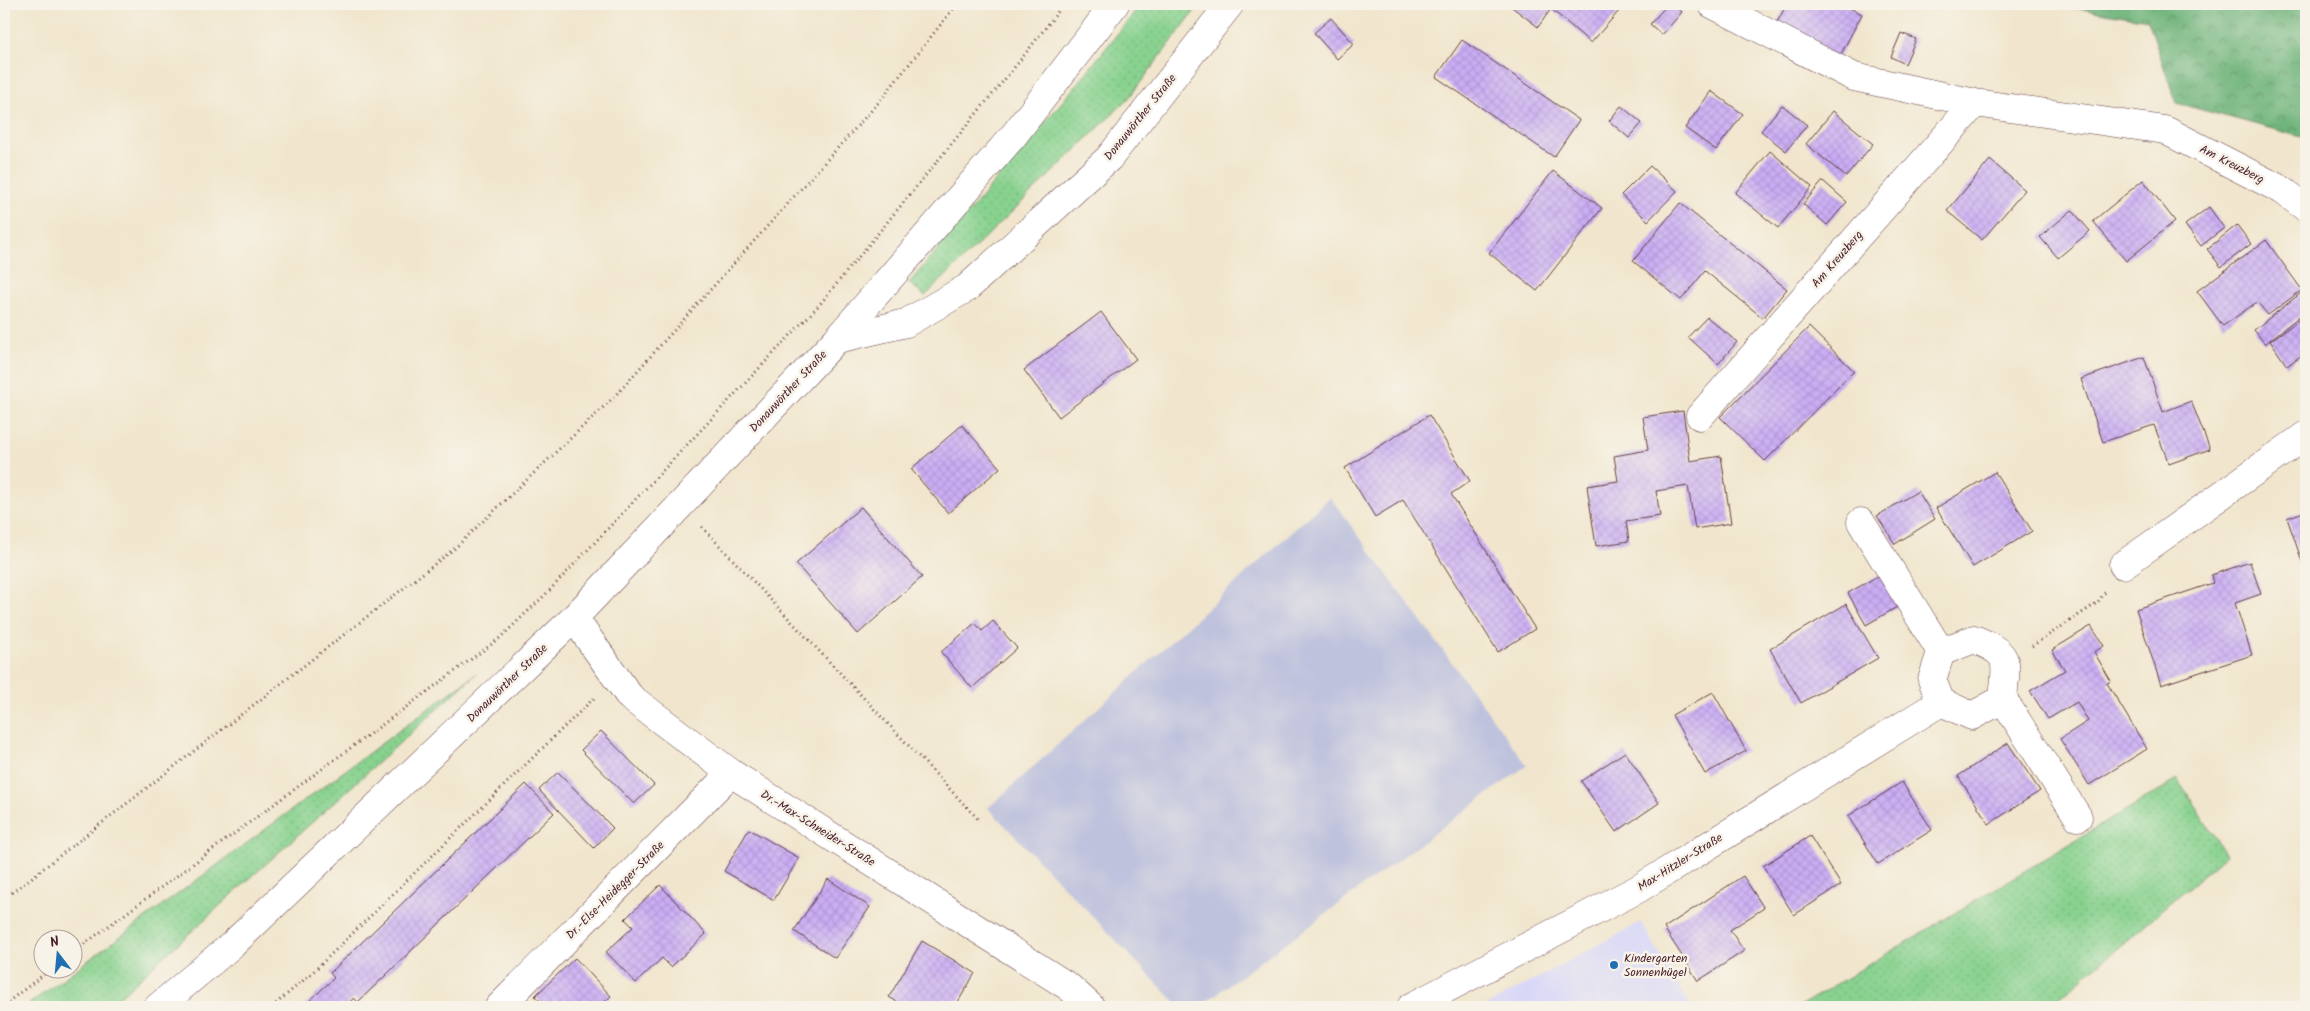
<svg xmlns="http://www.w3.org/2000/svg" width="2310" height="1011" font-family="Kalam,sans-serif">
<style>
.built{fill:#d8d7f8}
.industrial{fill:#bfc2dd}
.grass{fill:url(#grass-dots);stroke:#69785d}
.forest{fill:url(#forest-crowns);stroke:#5c6a52}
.building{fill:url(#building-cross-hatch)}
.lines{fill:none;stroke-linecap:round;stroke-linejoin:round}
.minor-casing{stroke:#633d43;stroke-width:29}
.major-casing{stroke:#633d43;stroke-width:29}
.path{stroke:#633d43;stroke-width:3;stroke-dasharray:1 4;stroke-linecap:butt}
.minor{stroke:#fff;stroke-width:28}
.major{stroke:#fff;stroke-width:28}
.poi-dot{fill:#1f6fb2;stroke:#f7f3e8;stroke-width:2}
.labels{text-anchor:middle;stroke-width:5;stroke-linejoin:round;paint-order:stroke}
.street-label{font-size:12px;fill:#4a1f2b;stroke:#f7f3e8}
.poi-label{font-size:12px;fill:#4a1f2b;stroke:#f7f3e8;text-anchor:start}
</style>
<defs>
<pattern id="grass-dots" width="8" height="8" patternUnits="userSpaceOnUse" patternTransform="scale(1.25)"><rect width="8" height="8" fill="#88d28f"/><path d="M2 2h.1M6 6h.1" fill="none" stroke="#77b47c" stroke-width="1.8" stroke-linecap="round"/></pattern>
<pattern id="forest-crowns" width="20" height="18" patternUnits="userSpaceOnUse" patternTransform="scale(1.25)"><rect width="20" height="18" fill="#6eb47a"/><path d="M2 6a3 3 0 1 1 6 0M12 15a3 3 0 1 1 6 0" fill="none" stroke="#5c9264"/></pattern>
<pattern id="building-cross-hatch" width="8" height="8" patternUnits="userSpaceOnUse" patternTransform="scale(1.25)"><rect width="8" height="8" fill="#caaef5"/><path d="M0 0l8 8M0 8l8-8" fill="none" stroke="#af95d2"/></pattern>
</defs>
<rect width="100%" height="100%" fill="#f7f3e8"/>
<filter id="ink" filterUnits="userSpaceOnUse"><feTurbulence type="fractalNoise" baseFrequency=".02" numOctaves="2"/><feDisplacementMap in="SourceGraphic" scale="10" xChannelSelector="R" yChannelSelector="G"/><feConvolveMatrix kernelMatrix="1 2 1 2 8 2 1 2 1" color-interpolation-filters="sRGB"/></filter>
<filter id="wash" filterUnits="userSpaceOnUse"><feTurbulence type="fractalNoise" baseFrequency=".0096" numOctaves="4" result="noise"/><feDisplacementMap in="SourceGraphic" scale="20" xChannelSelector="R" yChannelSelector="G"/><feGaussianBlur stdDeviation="1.12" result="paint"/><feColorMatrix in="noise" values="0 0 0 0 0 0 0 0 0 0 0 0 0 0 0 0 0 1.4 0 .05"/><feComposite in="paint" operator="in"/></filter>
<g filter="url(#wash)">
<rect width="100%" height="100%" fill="#f1e6cd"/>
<path class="built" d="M1641,922L1691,1007H1484Z"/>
<path class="industrial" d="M1330,497L1527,765L1199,1007H1180L988,808Z"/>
<path class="grass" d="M1141,4H1200L1128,99L925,296L909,283L1079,82Z
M477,673L108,1007H25Z
M2178,779L2226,855L2049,1007H1798Z"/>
<path class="forest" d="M2051,4H2300L2306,6V138L2176,103L2148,20Z"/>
<g id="blocks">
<path class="building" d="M1508,4H1625L1591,43L1551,9L1538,27Z
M1668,4H1672L1682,12L1662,35L1650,24Z
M1787,4H1842L1862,14L1839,58L1775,26Z
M1331,18L1354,44L1337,59L1314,33Z
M1901,33L1916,39L1905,64L1891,57Z
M1462,40L1579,120L1554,157L1436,77Z
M1711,91L1743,114L1716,150L1685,128Z
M1782,105L1807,125L1786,151L1761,131Z
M1621,106L1642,123L1629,138L1609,121Z
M1833,111L1873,144L1846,177L1806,144Z
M1770,151L1812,187L1778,228L1735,193Z
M1990,160L2025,190L1982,240L1947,211Z
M1650,166L1677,191L1648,221L1621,195Z
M1553,171L1602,208L1537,291L1489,253Z
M2143,180L2175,221L2126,261L2093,221Z
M1823,181L1847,202L1827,225L1803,204Z
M1680,203L1787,289L1763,318L1705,271L1681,300L1633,261Z
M2209,207L2224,228L2201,246L2185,225Z
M2072,210L2090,231L2058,258L2040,237Z
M2237,225L2251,244L2221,267L2207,249Z
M2266,240L2302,290L2268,315L2257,302L2223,326L2197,291Z
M2306,289V311L2265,344L2254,330Z
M1101,312L1136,359L1059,417L1024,370Z
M2306,315V352L2287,366L2270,341Z
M1707,317L1737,342L1718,364L1688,337Z
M1809,327L1854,371L1765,461L1720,417Z
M2144,357L2163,412L2191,401L2210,449L2169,464L2154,425L2103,442L2081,379Z
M1683,411L1690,461L1721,456L1731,523L1695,529L1688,486L1656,491L1660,516L1626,521L1629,541L1596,546L1587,486L1618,481L1614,456L1648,450L1643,417Z
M1429,415L1470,481L1451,494L1535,629L1498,652L1403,500L1375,517L1345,468Z
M962,425L1000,468L948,513L911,469Z
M1995,472L2032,531L1973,567L1936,508Z
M1918,491L1935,519L1895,544L1877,516Z
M861,507L922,577L858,634L796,564Z
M2306,511V573L2287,518Z
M2250,562L2261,594L2235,603L2252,655L2161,685L2136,609L2213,583L2211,575Z
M1885,572L1904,603L1866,625L1848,593Z
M1846,604L1878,658L1801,703L1770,649Z
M993,621L1017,648L972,688L941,652L975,623L982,631Z
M2091,626L2104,646L2094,652L2111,681L2107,683L2147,749L2089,785L2060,739L2088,721L2077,702L2048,719L2030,691L2065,670L2052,650Z
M1713,692L1746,751L1705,774L1672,715Z
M601,731L654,785L634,804L581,750Z
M2008,743L2040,791L1989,824L1958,776Z
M1625,752L1659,803L1616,832L1581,781Z
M558,772L613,828L594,848L539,790Z
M1902,782L1932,830L1878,864L1848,816Z
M526,784L554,813L358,1002L354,998L344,1007H303L334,978L330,973Z
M749,829L799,858L774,900L724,871Z
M1810,836L1841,885L1794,915L1763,866Z
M1743,876L1764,908L1730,930L1744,951L1698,981L1664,928Z
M828,879L870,907L835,958L794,931Z
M660,885L706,934L671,967L662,958L636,983L606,952L633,927L625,919Z
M922,941L975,973L955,1007H906L889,997Z
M575,958L611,996L599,1007H546L535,996Z"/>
</g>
</g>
<g filter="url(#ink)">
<use href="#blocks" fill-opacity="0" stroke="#633d43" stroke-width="1"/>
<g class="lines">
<defs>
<path id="minor" d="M1712,4L1854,77L1975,103L2165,130L2282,190L2306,208
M837,339L906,323L967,288L1109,158L1230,4
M1700,416L1975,103
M1861,522L1941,652
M2123,565L2306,435
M574,618L630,697L731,773L1069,987L1091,1007
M1974,639C2013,655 2006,661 2003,699L1972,716L1941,702L1932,680L1941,652Z
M2003,699L2078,817
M499,1007L731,773
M1411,1007L1638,889L1941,702"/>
<path id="major" d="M158,1007L234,943L574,618L837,339L1014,135L1115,4"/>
</defs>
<use href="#minor" class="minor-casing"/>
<use href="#major" class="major-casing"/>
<path class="path" d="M702,527L978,819
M2032,646L2097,603L2106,591
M4,899L454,549L614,397L879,102L957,4
M72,953L500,638L547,593L820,304L1018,63L1064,4
M4,1005L52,968
M272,1007L312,973L594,698"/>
<use href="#minor" class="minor"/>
<use href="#major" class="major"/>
</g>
</g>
<circle class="poi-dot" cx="1614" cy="965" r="5"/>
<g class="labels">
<g class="street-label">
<text transform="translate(1140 117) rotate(-51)" y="4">Donauwörther Straße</text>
<text transform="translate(2232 164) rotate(27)" y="4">Am Kreuzberg</text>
<text transform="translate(1837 259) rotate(-49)" y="4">Am Kreuzberg</text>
<text transform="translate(788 391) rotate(-47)" y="4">Donauwörther Straße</text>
<text transform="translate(507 683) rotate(-44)" y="4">Donauwörther Straße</text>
<text transform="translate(818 828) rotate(32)" y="4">Dr.-Max-Schneider-Straße</text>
<text transform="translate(1680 862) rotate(-32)" y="4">Max-Hitzler-Straße</text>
<text transform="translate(615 890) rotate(-45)" y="4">Dr.-Else-Heidegger-Straße</text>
</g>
<g class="poi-label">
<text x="1624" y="962">Kindergarten<tspan x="1624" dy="14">Sonnenhügel</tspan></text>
</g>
</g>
<rect width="2310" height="1011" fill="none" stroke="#f7f3e8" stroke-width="20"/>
<g transform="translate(58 954) rotate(344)"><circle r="24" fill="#f7f3e8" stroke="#b29e9c"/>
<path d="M0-4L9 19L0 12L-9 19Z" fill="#1f6fb2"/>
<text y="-8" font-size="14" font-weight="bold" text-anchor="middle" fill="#4a1f2b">N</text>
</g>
</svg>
